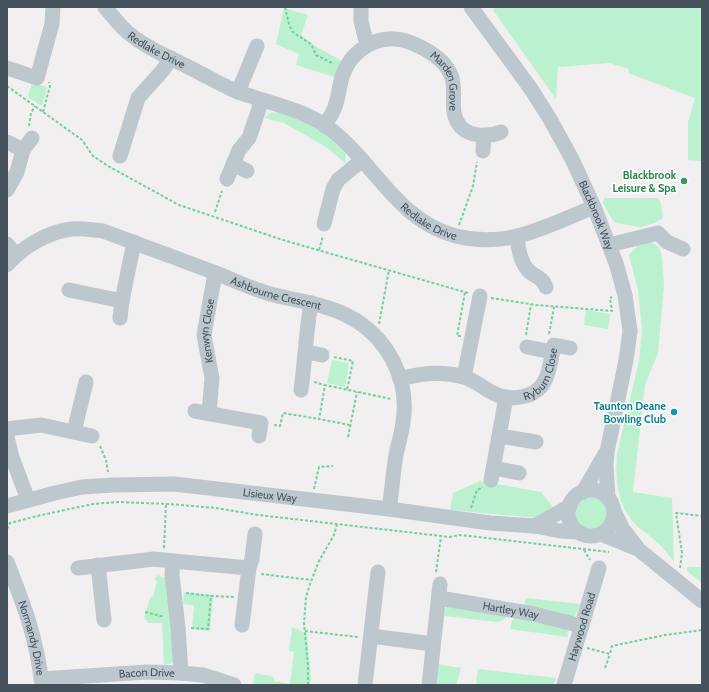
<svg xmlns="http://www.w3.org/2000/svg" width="709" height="692" font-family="Cabin,sans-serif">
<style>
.green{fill:#bbf1ce}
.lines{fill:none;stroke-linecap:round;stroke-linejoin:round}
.path{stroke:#72d09e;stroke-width:2;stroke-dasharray:3 2;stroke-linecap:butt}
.minor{stroke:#bcc7ce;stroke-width:15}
.leisure-dot{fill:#2e9e5b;stroke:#fff;stroke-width:1.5}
.culture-dot{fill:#0f9aa8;stroke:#fff;stroke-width:1.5}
.labels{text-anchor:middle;stroke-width:3;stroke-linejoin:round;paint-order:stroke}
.street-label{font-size:11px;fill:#46535d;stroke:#fff}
.leisure-label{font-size:11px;font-weight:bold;fill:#27864d;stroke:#fff;text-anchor:end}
.culture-label{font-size:11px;font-weight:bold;fill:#0d838f;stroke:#fff;text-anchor:end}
</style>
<rect width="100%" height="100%" fill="#f1efef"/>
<path class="green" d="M495,7H702V161L688,160V122L695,98L628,73L629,69L609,63L558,67L556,99L493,10Z
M284,8L308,15L301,35L315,46L342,61L334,77L296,65L299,54L276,44Z
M32,83L47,87L42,106L28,97Z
M279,112L305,121L324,133L346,154L345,163L326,147L284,123L264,118L270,113Z
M604,198H658L661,204L663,218L655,223L641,227L616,223L612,219L603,203Z
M649,241L659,247L662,258L664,285L658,353L645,385L633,492L672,498L674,562C667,552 660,544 651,537C647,533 641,530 637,526C617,507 615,479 617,454L639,361L642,330L638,290L629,255L638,245Z
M586,310L610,314L608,329L584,325Z
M332,360L349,363L345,387L327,383Z
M480,481L541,492L553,507L537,518L450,510L453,493Z
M575 513a16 16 0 1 1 32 0a16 16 0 1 1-32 0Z
M687,567H702V583L687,571Z
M157,575L169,579L175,656L172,663L164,665L162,623H148L144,617L151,596L153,597L157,581L155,580Z
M184,593L213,595L210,631L192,629L194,605L183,604Z
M526,598L580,604L577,612L573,618L523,610Z
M452,603L505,613L506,618L498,622L444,616L446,607Z
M519,615L567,628L568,637L510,629L512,620Z
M292,627L307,634L311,679L310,685H253L255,673L274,677V681L290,684L294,652L289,651Z
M436,664L461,668L456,685H433Z
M478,669L556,678L554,685H476Z"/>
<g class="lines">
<path class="path" d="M285,7L289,24L292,31L297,35L311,44L316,55L334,64
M7,86L82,140L93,156L108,166L179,205L283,240L468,293
M43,112L50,86L49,82
M29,126L31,113L35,106
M215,212L222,191
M459,225L473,186L477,162
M319,250L323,236
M491,298L536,305L612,311L610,298L612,297
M379,324L389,270
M549,334L554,307
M526,335L531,304
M461,336H457L465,292
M334,357L353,361L347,390
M314,382L325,385
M274,425L280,426L283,413L319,419
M350,425L319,419L325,385L391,399
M348,437L357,392
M100,446L106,460L108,472
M314,489L319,467L333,466
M471,508L477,490L483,487
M7,529L10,523L37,516L93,504L118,502L169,504L216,508L258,515L450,537L459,535L469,536L609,552
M164,548L166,504
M584,550L590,560
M680,568L682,553L676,513L702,516
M436,572L441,536
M261,574L311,580
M186,593L211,596
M145,612L164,617
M191,628L208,629L211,596L234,597
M305,631L358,637
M587,648L610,654L612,646L665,635L702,630
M605,668L610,654
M308,685V666L304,623L306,597L310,584L319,561L334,535L337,524"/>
<g class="minor">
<path id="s1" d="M105,7C111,14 116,21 123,28C142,47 174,59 198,72C212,79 227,88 241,93C269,103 301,109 326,126C374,160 395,220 456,236C509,249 546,226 594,207"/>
<path d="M361,7V21L367,45"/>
<path id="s2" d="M471,7L531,89L550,119L573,161L594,207L616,263L625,295L630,331L626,360L607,452L606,466L608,498"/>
<path d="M7,68L37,78L52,24L53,7"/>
<path d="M238,92L257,46"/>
<path id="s3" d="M325,126C328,120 332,114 335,107C340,93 339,77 348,64C356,51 372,40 388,39C408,37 443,55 451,75C458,92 447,112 461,127C470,137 489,137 501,132"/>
<path d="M7,142L23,150L17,172L7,190"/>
<path d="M23,150L32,138"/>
<path d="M483,151L484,135"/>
<path d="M120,156L138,98L163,70L171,58"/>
<path d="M233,164L247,171"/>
<path d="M227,179L239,150L249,138L262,100"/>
<path d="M324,224L333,189L338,180L362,160"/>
<path d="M517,237C518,247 521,263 528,270C535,278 542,276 546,287"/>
<path d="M7,244L16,256"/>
<path d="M609,245L658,233L667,242L683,249"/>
<path id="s4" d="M7,265C22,247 48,232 71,229C82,228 92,230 103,231C141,245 178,259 216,273C233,280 250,288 267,293C294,301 323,303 348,316C387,336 410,379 403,422C402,433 398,444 396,455C393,473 392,491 389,509"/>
<path d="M69,290L122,301L134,242"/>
<path d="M120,318L122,301"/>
<path d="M527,347L552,352"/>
<path d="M306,352L322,355"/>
<path d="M464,377L480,296"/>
<path id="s5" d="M400,379C421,373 443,371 464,377C474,380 482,387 491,392C500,397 511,399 521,397C549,392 549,369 554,345L570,348"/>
<path d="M301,390C305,361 306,332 311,303"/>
<path d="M195,411L261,423L259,436"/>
<path id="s6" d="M209,413L212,378L204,335L215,273"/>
<path d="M7,429L41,425L92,436"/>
<path d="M74,432L86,382"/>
<path d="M499,436L536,442"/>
<path d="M7,437L12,457L28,500"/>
<path d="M494,468L519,473"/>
<path d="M491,480L506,397"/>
<circle cx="591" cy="513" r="23"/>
<path d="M583,492L605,454"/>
<path id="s7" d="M7,506L55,493L82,487L114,485L174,484L389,509L490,523L535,526L560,531L579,532"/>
<path d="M614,511L623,529L637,547"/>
<path d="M535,526L570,506"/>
<path d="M601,534L638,549L702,601"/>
<path d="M173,561L249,568L242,625"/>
<path id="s8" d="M7,562C24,605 37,639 42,685"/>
<path d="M98,565L104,620"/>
<path d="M78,568L154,559L173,561L172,575L178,627L181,673"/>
<path d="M249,568L252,559L255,534"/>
<path id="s9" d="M439,598L534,614L582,626"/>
<path d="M371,636L433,644"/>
<path id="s10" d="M41,679L147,672L181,673L203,675L234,685"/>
<path d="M365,685L378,572"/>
<path d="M429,685L440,584"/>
<path id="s11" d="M564,685L599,568"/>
</g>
</g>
<circle class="leisure-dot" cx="684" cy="181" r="4"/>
<circle class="culture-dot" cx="674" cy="412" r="4"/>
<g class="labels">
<g class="street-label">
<text dy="4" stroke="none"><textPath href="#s1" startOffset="68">Redlake Drive</textPath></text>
<text dy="4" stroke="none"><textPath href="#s3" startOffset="195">Marden Grove</textPath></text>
<text dy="4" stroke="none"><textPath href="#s2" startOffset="244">Blackbrook Way</textPath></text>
<text dy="4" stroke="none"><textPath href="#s1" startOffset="396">Redlake Drive</textPath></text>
<text dy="4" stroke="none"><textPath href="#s4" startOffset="291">Ashbourne Crescent</textPath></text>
<text dy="4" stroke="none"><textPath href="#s6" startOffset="83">Kenwyn Close</textPath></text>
<text dy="4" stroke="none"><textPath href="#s5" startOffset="160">Ryburn Close</textPath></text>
<text dy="4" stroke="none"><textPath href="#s7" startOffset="266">Lisieux Way</textPath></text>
<text dy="4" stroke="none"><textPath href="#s9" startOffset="73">Hartley Way</textPath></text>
<text dy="4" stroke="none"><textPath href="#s11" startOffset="61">Haywood Road</textPath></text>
<text dy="4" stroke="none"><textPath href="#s8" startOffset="80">Normandy Drive</textPath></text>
<text dy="4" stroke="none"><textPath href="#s10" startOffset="106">Bacon Drive</textPath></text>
</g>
<g class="leisure-label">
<text x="676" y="179">Blackbrook<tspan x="676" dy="13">Leisure &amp; Spa</tspan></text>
</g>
<g class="culture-label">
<text x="666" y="410">Taunton Deane<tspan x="666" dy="13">Bowling Club</tspan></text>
</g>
</g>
<rect width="709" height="692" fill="none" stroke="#46535d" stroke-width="16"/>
</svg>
